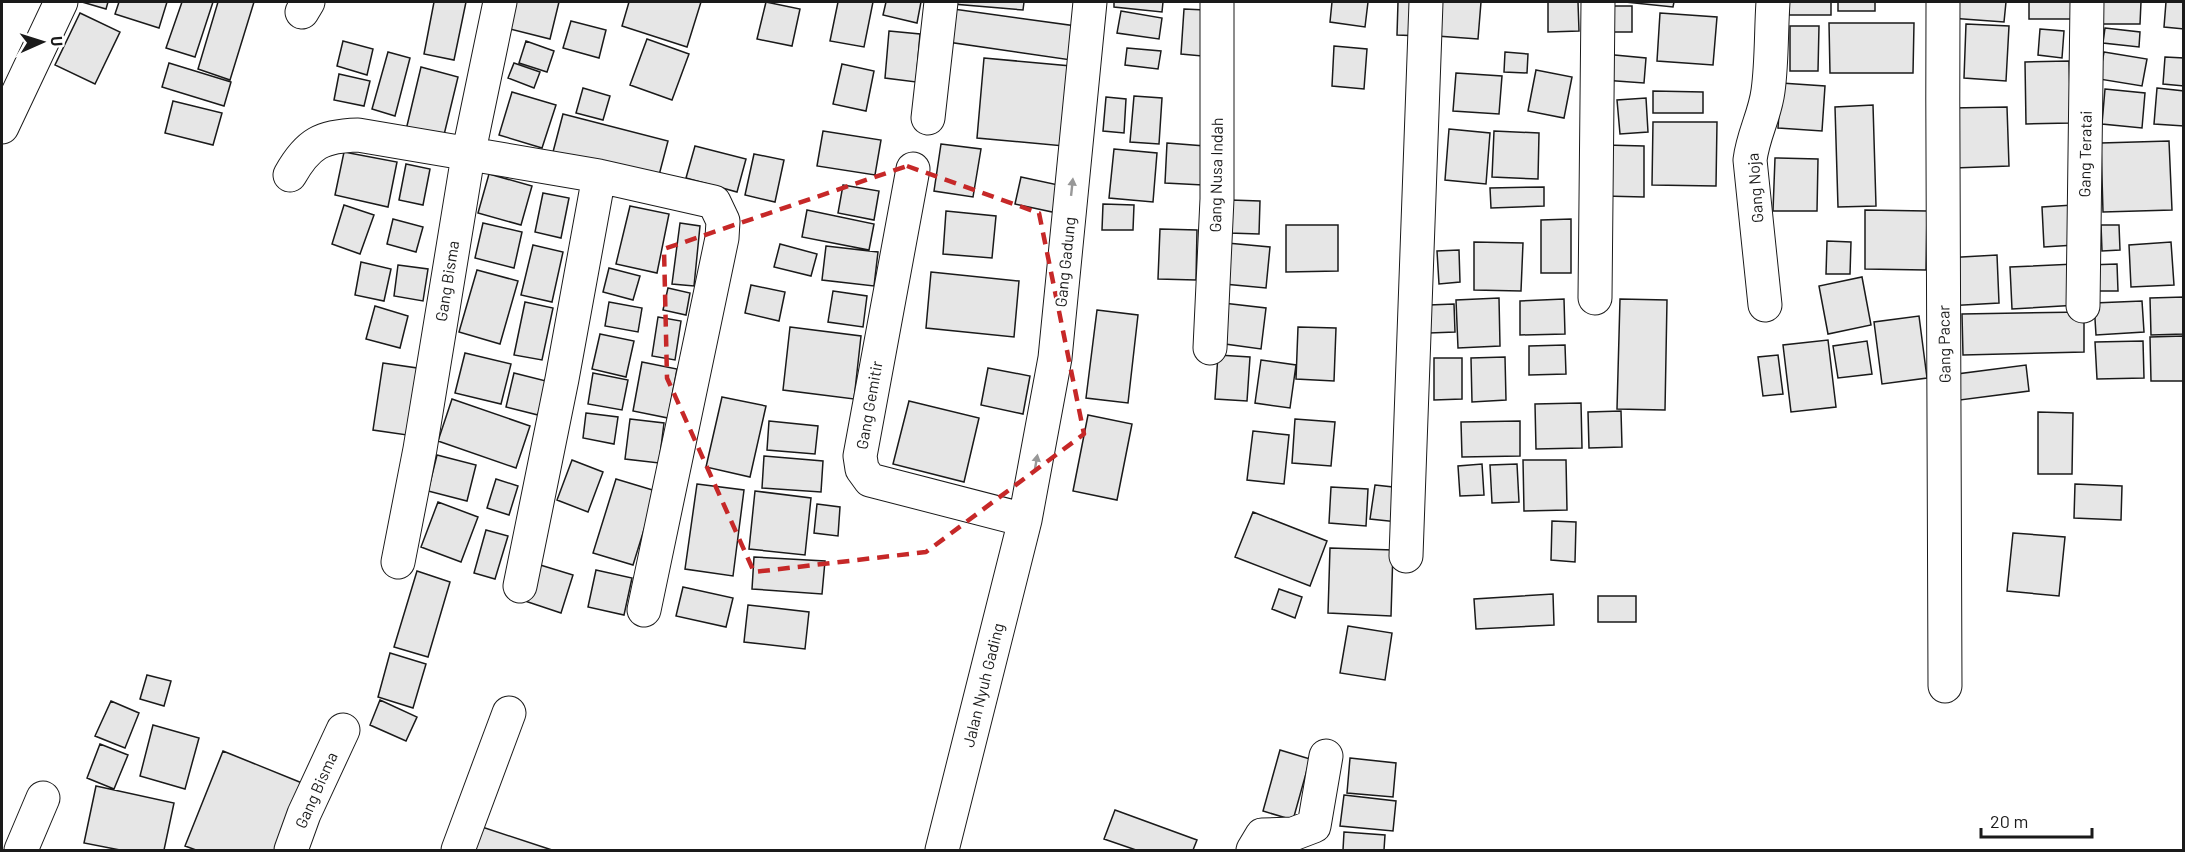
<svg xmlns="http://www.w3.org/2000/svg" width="2185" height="852" font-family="Barlow,sans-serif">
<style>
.building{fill:#e6e6e6;stroke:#1a1a1a;stroke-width:1.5}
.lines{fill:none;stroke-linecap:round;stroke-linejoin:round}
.street-casing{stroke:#1a1a1a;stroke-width:35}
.street{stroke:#fff;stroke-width:33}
.oneway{fill:#989898}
.marked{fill:none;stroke:#c62828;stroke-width:4.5;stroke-dasharray:12 8;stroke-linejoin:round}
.labels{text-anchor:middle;stroke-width:4.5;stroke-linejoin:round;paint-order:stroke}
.street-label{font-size:16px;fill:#1a1a1a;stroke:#fff}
</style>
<rect width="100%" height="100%" fill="#fff"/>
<path class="building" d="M82,2H108L106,9Z
M119,2H167L159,28L115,14Z
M182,2H213L195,57L166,48Z
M218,2H254L230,80L198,69Z
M434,2H466L454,60L424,54Z
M516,2H559L550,39L510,29Z
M629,2H701L687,47L622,26Z
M766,2L800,9L792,46L757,39Z
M838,2H873L864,47L830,41Z
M886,2H921L917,23L883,15Z
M953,2H1024L1023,10L953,4Z
M1114,2H1163L1162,12L1114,7Z
M1332,2H1368L1365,27L1330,22Z
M1398,2H1423L1422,36L1397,35Z
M1440,2H1481L1478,39L1437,36Z
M1548,2H1578L1579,31L1548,32Z
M1625,2H1674L1673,7Z
M1789,2H1831V15H1789Z
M1838,2H1875V11H1838Z
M1950,2H2006L2004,22L1950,18Z
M2029,2H2072V19H2029Z
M2103,2H2141L2140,24H2103Z
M2166,2H2184V29L2164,27Z
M1605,6H1632V32H1605Z
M946,8L1076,26L1071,60L941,41Z
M1184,9L1205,10L1202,56L1181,54Z
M1121,11L1162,18L1159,39L1117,33Z
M80,13L120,32L95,84L55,65Z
M1660,13L1717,17L1713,65L1657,61Z
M571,21L606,30L599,58L563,48Z
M1829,23H1914L1913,73H1830Z
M1966,24L2009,26L2006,81L1964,78Z
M1790,26H1819L1818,71H1790Z
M2105,28L2140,32L2139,47L2103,43Z
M2040,29L2064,31L2062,58L2038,55Z
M889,31L920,34L916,82L885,78Z
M647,39L689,54L672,100L630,85Z
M343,41L373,49L367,75L337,66Z
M526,41L554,51L547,72L519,63Z
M1334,46L1367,49L1364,89L1332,86Z
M1127,48L1161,51L1158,69L1125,65Z
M388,52L410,58L395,116L372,109Z
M1505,52L1528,54L1527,73L1504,72Z
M2104,52L2147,59L2142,86L2099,79Z
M1604,54L1646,58L1644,83L1603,80Z
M2165,57L2184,58V86L2163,84Z
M984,58L1071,66L1064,146L977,138Z
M2069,61L2071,123L2026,124L2025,62Z
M169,63L231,82L224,106L162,87Z
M514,63L540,72L534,88L508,78Z
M842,64L874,71L866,111L833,104Z
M421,67L458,77L443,139L406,130Z
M1536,70L1572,77L1564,118L1528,111Z
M1456,73L1502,76L1499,114L1453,111Z
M339,74L370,81L364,106L334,100Z
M1781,83L1825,86L1822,131L1778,128Z
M583,88L610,96L603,120L576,113Z
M2157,88L2184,91V126L2154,124Z
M2105,89L2145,93L2142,128L2102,124Z
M1653,91L1703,92V113H1653Z
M512,92L556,105L542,148L499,135Z
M1134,96L1162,98L1159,144L1130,142Z
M1106,97L1126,99L1124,133L1103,131Z
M1646,98L1648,132L1620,134L1617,100Z
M173,101L222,113L213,145L165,133Z
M1873,105L1876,206L1838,207L1835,107Z
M2007,107L2009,166L1954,168L1952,108Z
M563,114L668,141L658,179L553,152Z
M1653,122H1717L1716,186L1652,185Z
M1449,129L1490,133L1486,184L1445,180Z
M823,131L881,140L875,175L817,166Z
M1494,131L1539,133L1538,179L1492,177Z
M2169,141L2172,210L2103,212L2101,143Z
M1167,143L1205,146L1203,185L1165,183Z
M941,144L981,149L973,197L934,191Z
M1605,145L1644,146V197L1604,196Z
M695,146L746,159L737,192L686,178Z
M1114,149L1157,153L1153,202L1109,198Z
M344,152L397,162L388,207L335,195Z
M754,154L784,160L775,202L745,195Z
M1775,158L1818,159L1817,211H1773Z
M406,164L430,169L423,205L399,200Z
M489,174L532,186L521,225L478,213Z
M1021,177L1063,186L1057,213L1015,204Z
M843,185L879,191L874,220L838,213Z
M1544,187V206L1491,208L1490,188Z
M543,193L569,198L561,238L535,232Z
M1230,200L1260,201L1259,234L1229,233Z
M1103,204L1134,205L1133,230H1102Z
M344,205L374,215L360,254L332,244Z
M2073,205L2075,245L2044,247L2042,207Z
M630,206L669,214L657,273L616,264Z
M807,210L874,224L869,250L802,237Z
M1865,210L1927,211L1926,270L1865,269Z
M946,211L996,216L992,258L943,254Z
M393,219L423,227L416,252L387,244Z
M1571,219V273H1541V220Z
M483,223L522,232L514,268L475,258Z
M680,223L700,226L694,286L672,284Z
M1286,225H1338V271L1286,272Z
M2101,225H2119L2120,250L2102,251Z
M1160,229L1197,230L1196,280L1158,279Z
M1827,241L1851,242L1850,274H1826Z
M1474,242L1523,243L1521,291L1474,290Z
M2171,242L2174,285L2131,287L2129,245Z
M1227,243L1270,247L1266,288L1224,284Z
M780,244L817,254L811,276L774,267Z
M533,245L563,252L552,302L521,295Z
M826,246L878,252L874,286L822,280Z
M1459,250L1460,282L1439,284L1437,251Z
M1997,255L1999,303L1946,306L1944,258Z
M361,262L391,269L384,301L355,295Z
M2075,264L2078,305L2012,309L2010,267Z
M2117,264L2118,291H2088L2087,265Z
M398,265L428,269L423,301L394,296Z
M609,268L640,276L633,300L603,292Z
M477,270L518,281L500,344L459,332Z
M931,272L1019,281L1014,337L926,328Z
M1862,277L1871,325L1828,334L1819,286Z
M751,285L785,292L779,321L745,313Z
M668,288L690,293L686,315L663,310Z
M833,291L867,296L863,327L828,322Z
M2184,297V334L2151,335L2150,298Z
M1499,298L1500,346L1458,348L1456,300Z
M1564,299L1565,334L1520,335V301Z
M1620,299L1667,300L1665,410L1617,409Z
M2142,301L2144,332L2096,335L2094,303Z
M525,302L553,308L542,360L514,355Z
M609,302L642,308L638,332L605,326Z
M1223,303L1266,308L1261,349L1218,343Z
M1454,304L1455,332L1429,333V305Z
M375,306L408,316L400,348L366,339Z
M1097,310L1138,315L1128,403L1086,398Z
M2084,312V352L1963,355L1962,314Z
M1919,316L1927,378L1882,384L1874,322Z
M658,317L681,321L675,360L652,356Z
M790,327L861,336L854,399L783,390Z
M1298,327L1336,328L1334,381L1296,379Z
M600,334L634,341L626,377L592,369Z
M2184,336V381H2151L2150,337Z
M1828,340L1836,407L1791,412L1783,345Z
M1867,341L1872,374L1838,378L1833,346Z
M2143,341L2144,378L2097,379L2095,342Z
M1565,345L1566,374L1529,375V346Z
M465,353L511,364L501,404L455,393Z
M1218,355L1250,357L1247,401L1215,399Z
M1778,355L1783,394L1763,396L1758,357Z
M1505,357L1506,400L1472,402L1471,358Z
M1434,358H1462V399L1434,400Z
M1261,360L1296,365L1290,408L1255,403Z
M642,362L677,369L668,418L633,411Z
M383,363L417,368L407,435L373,430Z
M2026,365L2029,391L1960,400L1957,374Z
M988,368L1030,376L1023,414L981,405Z
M514,373L546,381L538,415L506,407Z
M593,373L628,380L622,410L588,404Z
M722,397L766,406L750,477L706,467Z
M452,399L530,426L516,468L438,441Z
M909,401L979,418L964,482L893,464Z
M1581,403L1582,448L1536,449L1535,404Z
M1621,411L1622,447L1589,448L1588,412Z
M2038,412L2073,413L2072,474H2038Z
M586,413L618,417L614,444L583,438Z
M1088,415L1132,424L1117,500L1073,491Z
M630,419L664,423L659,463L625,459Z
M1295,419L1335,422L1331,466L1292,463Z
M769,421L818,426L815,454L767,450Z
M1520,421V456L1462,457L1461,422Z
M1253,431L1289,435L1284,484L1247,480Z
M437,455L476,465L467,501L428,491Z
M764,456L823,461L821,492L762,488Z
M572,460L603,472L588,512L557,500Z
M1523,460H1566L1567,510L1524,511Z
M1482,464L1484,495L1460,496L1458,466Z
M1517,464L1519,502L1492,503L1490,465Z
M496,479L518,486L509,515L487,508Z
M616,479L656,491L633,565L593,553Z
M697,484L744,490L733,576L685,569Z
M2075,484L2122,486L2121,520L2074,518Z
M1375,485L1402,488L1398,522L1370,519Z
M1331,487L1368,489L1366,526L1329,523Z
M755,491L811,498L805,555L749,549Z
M438,502L478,517L461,562L421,547Z
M817,504L840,507L838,536L814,533Z
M1253,512L1327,541L1310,586L1235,557Z
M1552,521L1576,522L1575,562L1551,560Z
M486,530L508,536L495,579L474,573Z
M2013,533L2065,537L2059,596L2007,591Z
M1330,548L1393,550L1391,616L1328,613Z
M754,557L825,561L822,594L752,589Z
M537,564L573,575L561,613L525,601Z
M596,570L632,578L624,615L588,607Z
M417,571L450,582L428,657L394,647Z
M683,587L733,598L726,627L676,616Z
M1279,589L1302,597L1295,618L1272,609Z
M1553,594L1554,625L1476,629L1474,599Z
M1598,596H1636V622H1598Z
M748,605L809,612L805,649L744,642Z
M1348,626L1392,633L1385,680L1340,673Z
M390,653L426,664L413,708L378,697Z
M147,675L171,681L164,706L140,699Z
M380,700L417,717L406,741L370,725Z
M111,701L139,713L125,748L95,736Z
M153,725L199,738L185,789L140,776Z
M100,744L128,755L114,789L87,778Z
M1280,750L1310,759L1293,820L1263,811Z
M223,751L302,783L275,850H196L185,846Z
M1350,758L1396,763L1393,797L1347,793Z
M96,786L174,803L164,850H120L84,843Z
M1344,795L1396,801L1393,831L1340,826Z
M1115,810L1197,840L1193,850H1136L1104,839Z
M476,825L552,850H468Z
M1344,832L1385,835L1384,850H1343Z"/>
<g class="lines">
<defs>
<path id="street" d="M1943,2C1942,230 1945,458 1945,686
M302,12L308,2
M928,118L941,2
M2,127L61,2
M913,169L860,456L862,469L870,480L1025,520
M290,175C308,143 322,136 358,135L599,176L714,202L723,221L722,238L644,610
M1595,298L1598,2
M1765,305L1750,160C1753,135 1765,115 1768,91C1772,62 1771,31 1773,2
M2083,306L2087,2
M1210,348L1217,199V2
M1406,556L1426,2
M398,562L420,449L468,156L500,2
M520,586L562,379L599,176
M21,850L43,798
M291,850L304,814L343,730
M458,850L509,713
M942,850L1025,520L1055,358L1090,2
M1253,850L1262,835L1293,834L1314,826L1326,756"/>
</defs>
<use href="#street" class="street-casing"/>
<use href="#street" class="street"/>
</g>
<defs><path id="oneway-solid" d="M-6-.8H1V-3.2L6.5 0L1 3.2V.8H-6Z" transform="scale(1.5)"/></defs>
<g class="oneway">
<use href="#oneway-solid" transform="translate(1072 187) rotate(-84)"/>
<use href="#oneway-solid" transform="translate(1036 463) rotate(-80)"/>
</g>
<path class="marked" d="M907,166L1039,213L1084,434L926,552L754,572L667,378L664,249Z"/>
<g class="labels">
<g class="street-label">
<text transform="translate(2085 154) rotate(-89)" y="6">Gang Teratai</text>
<text transform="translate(1216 175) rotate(-89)" y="6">Gang Nusa Indah</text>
<text transform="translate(1755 188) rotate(-94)" y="6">Gang Noja</text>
<text transform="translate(1065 262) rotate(-84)" y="6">Gang Gadung</text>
<text transform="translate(447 281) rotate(-81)" y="6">Gang Bisma</text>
<text transform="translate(1944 344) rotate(-91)" y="6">Gang Pacar</text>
<text transform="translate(869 405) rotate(-80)" y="6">Gang Gemitir</text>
<text transform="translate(983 685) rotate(-76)" y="6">Jalan Nyuh Gading</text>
<text transform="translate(316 790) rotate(-66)" y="6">Gang Bisma</text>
</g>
</g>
<rect width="2185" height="852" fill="none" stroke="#1a1a1a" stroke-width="6"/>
<g transform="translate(42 42) rotate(87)" stroke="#ffffff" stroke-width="4.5" paint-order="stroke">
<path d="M0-4.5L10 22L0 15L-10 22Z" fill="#1a1a1a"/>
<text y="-9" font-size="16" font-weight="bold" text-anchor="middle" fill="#1a1a1a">U</text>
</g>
<path d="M1981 828v9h111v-9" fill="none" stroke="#1a1a1a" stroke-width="3"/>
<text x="1990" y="828" font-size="18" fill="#1a1a1a" stroke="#ffffff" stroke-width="4.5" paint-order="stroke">20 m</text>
</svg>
